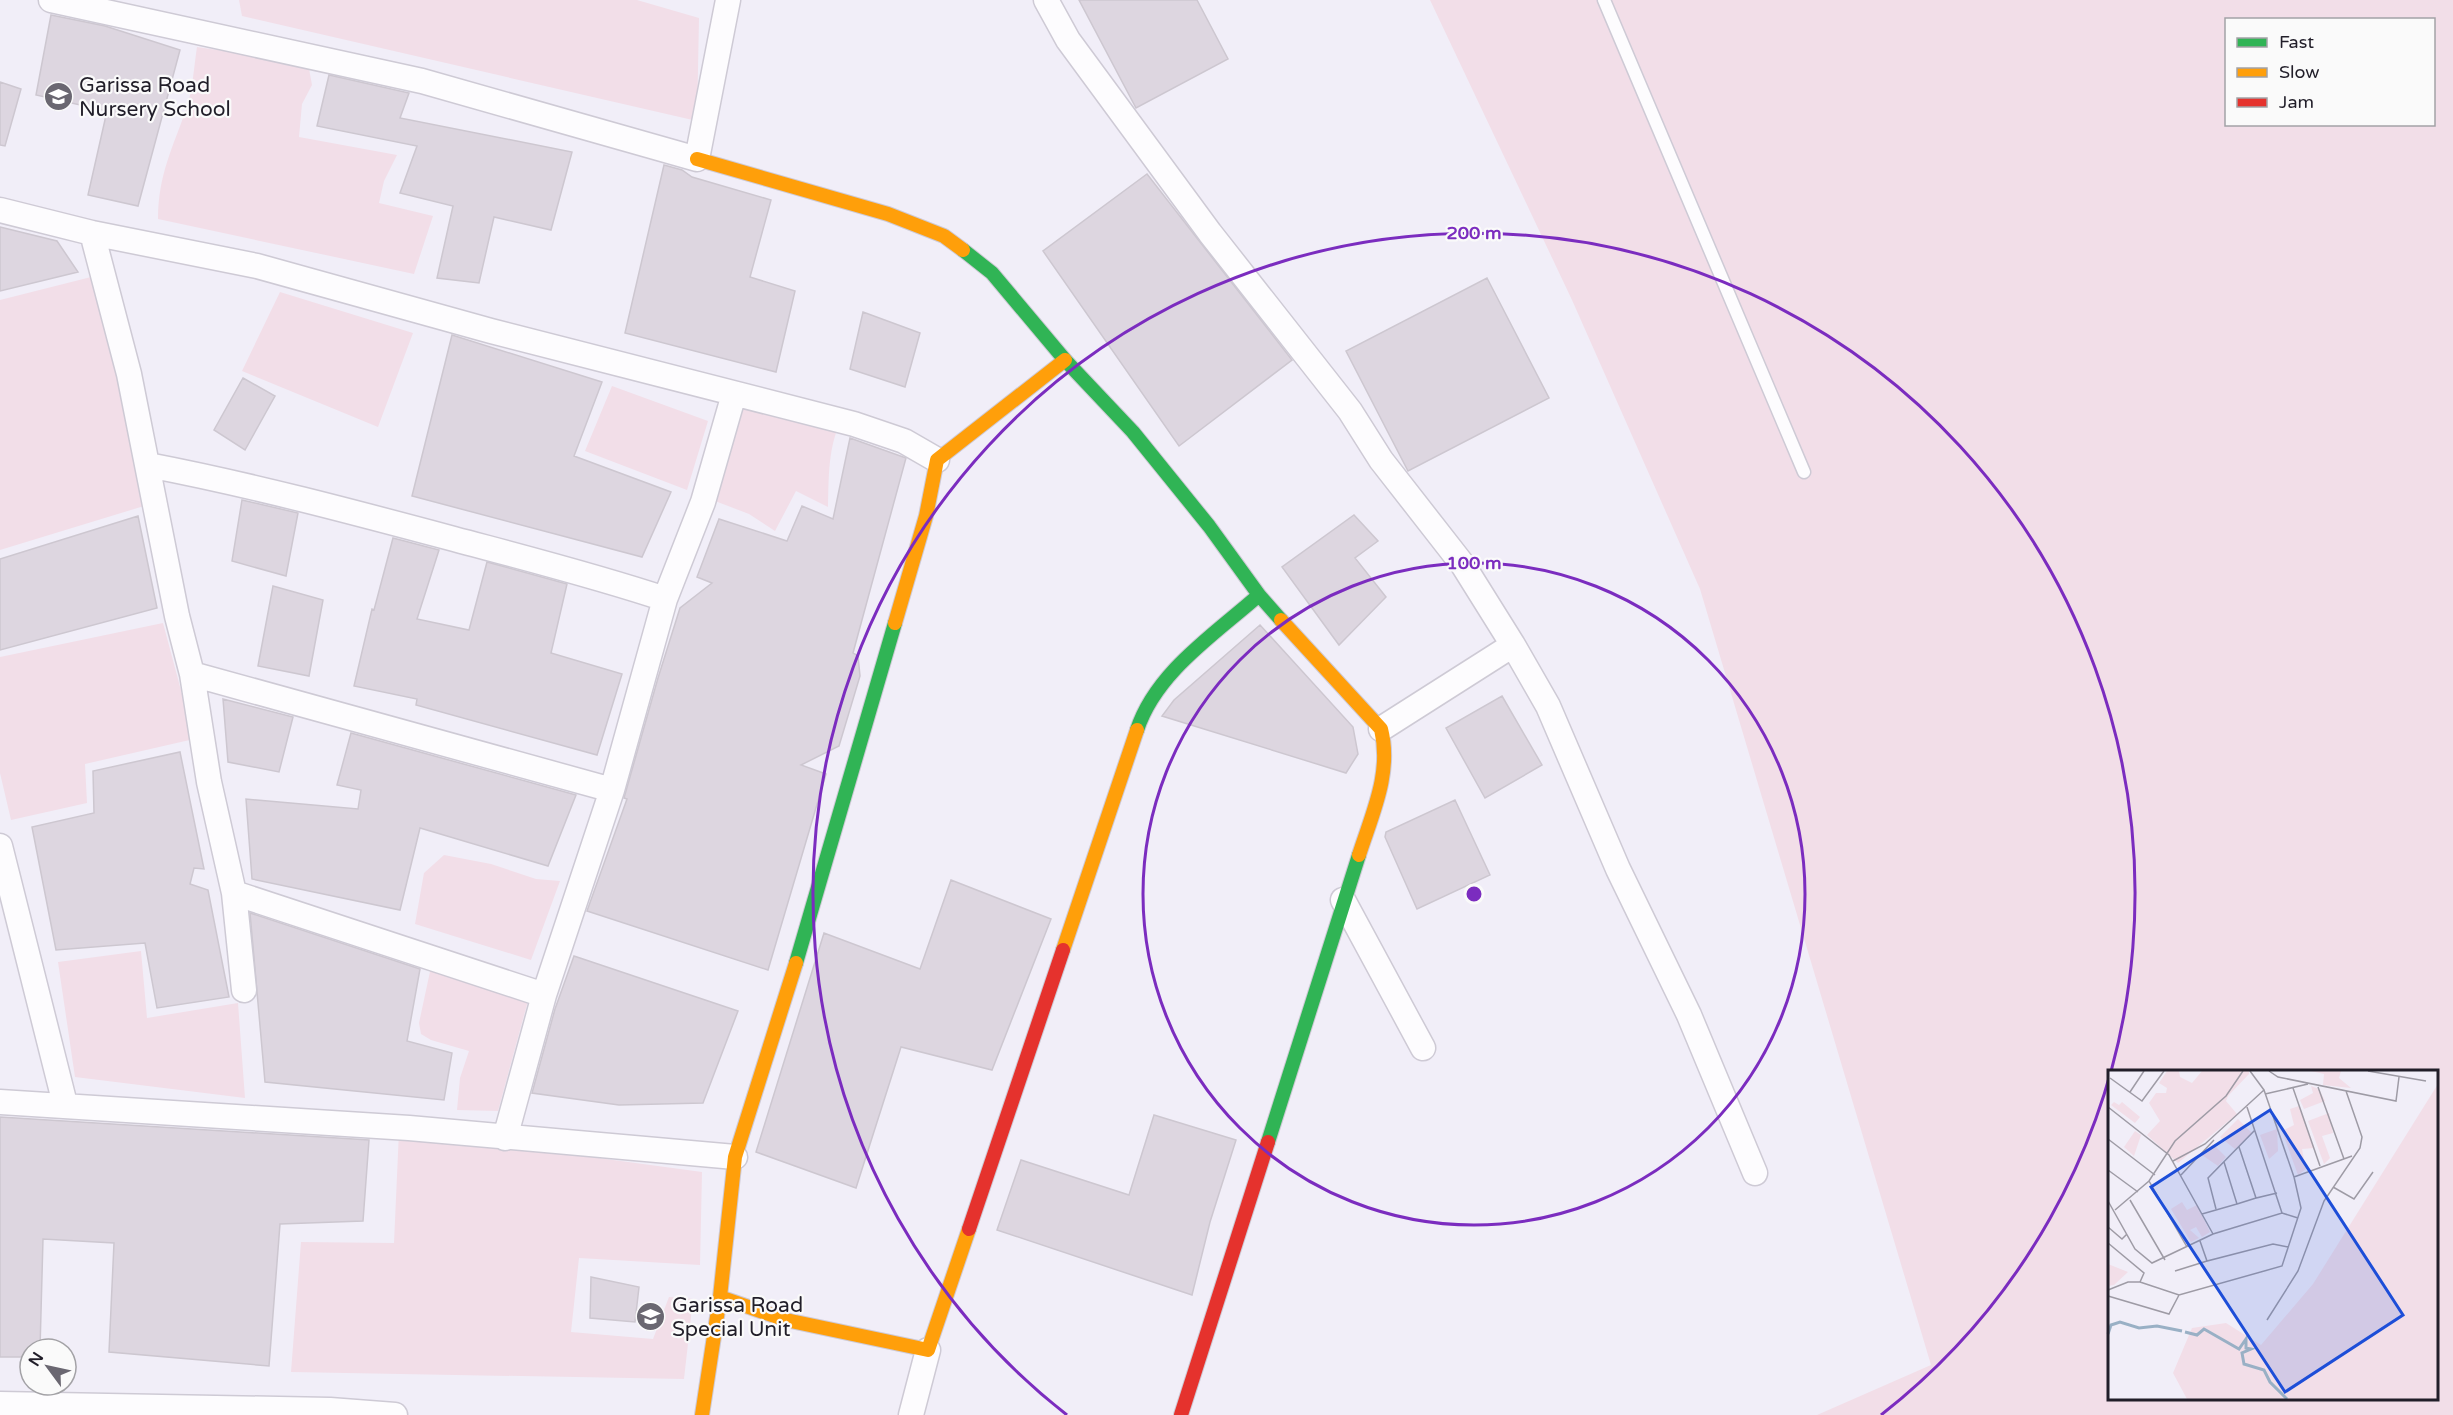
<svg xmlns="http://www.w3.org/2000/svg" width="2453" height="1415" font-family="'Varela Round',sans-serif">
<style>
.green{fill:#f2dee8;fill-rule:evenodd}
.building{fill:#ddd6e0;stroke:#cdc7d0;stroke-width:1.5}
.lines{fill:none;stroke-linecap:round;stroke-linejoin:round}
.lane-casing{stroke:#cecad5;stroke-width:15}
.street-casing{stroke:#cecad5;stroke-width:27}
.fast-casing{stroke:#cecad5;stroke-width:16}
.slow-casing{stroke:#cecad5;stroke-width:16}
.jam-casing{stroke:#cecad5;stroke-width:16}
.lane{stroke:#fdfcfe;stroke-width:12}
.street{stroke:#fdfcfe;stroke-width:24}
.fast{stroke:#30b455;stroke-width:14}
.slow{stroke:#ff9f0a;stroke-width:14}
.jam{stroke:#e5322d;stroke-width:14}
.ring{fill:none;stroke:#7b2cbf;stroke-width:3}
.labels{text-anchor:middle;stroke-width:4.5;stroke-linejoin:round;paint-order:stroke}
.poi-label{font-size:21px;fill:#211e29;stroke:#fafafa;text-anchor:start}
.inset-river{fill:none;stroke:#99b0c5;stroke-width:3}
.inset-road{fill:none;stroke:#9e9ba5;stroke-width:1.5}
.view{fill:#1d4ed8;fill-opacity:0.15;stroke:#1d4ed8;stroke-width:3}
.inset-edge{fill:none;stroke:#211e29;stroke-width:3}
.centre{fill:#7b2cbf;stroke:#fafafa;stroke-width:3}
.ring-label{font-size:18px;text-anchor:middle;font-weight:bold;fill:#7b2cbf;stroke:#fafafa;stroke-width:4.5;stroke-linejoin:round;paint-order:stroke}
</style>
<rect width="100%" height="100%" fill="#f1eef8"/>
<path class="green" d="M239,0H637L699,18L697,121L242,16Z
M1430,0H2453V1415H1817L1931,1365L1700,589L1572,300ZM2226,20H2434V124H2226ZM2110,1072H2436V1398H2110Z
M197,47L308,63L312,85L302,104L299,137L397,155L384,181L379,203L433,216L414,274L158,219C158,175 173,147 187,107C193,88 194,66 197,47Z
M99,275L144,506L0,550V300Z
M280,292L413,333L378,427L242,371Z
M612,386L708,421L687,490L585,451Z
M741,393L846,409C828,444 829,469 828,507L796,491L775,531L749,514L715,501Z
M163,623L194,739L85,764L87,803L11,820L0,773V657Z
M444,855L491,864L536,879L560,881L531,960L415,924L424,873Z
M141,951L147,1018L238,1003L245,1098L75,1077L58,962Z
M431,967L532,986L498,1111L457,1110L460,1078L469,1051L431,1040L421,1034L419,1023Z
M399,1131L702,1172L700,1265L579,1258L571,1332L653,1339L669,1297L693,1299L684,1379L291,1372L301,1242L394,1243Z"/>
<path class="building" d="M1079,0H1197L1228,59L1136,108Z
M51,15L105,26L180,50L138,206L88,195L107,111L36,95Z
M329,75L409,93L400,118L572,152L551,230L494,217L479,283L437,278L453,206L400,193L417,146L317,126Z
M0,82L21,89L5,146L0,145Z
M664,165L682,170L692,177L771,200L750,277L795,291L776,372L625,333Z
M1147,174L1292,360L1179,446L1043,251Z
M0,227L57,241L78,272L0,291Z
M1487,278L1549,398L1408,471L1346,351Z
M863,312L920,333L905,387L850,369Z
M452,335L602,382L574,456L671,492L642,557L412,496Z
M243,378L275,396L245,450L214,430Z
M850,438L906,458L853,653L858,656L860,676L839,746L801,765L826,774L768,970L587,911L627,799L624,798L658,678L680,608L712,583L697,577L719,519L787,541L802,506L833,519Z
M242,500L298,513L286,576L232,561Z
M1354,515L1378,541L1355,558L1386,597L1339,645L1282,567Z
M138,516L157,608L0,650V559Z
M393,538L439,550L417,619L469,630L487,562L567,584L551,653L622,674L597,755L416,705L417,699L354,686L372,609L374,610Z
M273,586L323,600L309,676L258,666Z
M1260,625L1353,727L1358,754L1346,773L1162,716L1174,700Z
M1502,696L1542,765L1485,798L1446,728Z
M223,699L293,717L279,772L228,762Z
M351,733L576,795L548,866L420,828L400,910L252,879L246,799L358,809L361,790L337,785Z
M180,752L204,869L194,868L190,884L208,890L229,997L157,1008L145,943L56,950L32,827L94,813L93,771Z
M1455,800L1490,875L1417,909L1385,837L1386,832Z
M951,880L1051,919L992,1070L901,1047L856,1188L756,1152L824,933L920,969Z
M250,913L420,969L407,1041L452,1053L444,1100L265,1082Z
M574,956L738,1011L703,1103L619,1105L532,1093L555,1009Z
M1154,1115L1236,1140L1210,1222L1192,1295L997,1230L1021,1160L1129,1195Z
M0,1117L369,1140L363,1221L280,1224L269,1366L109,1352L114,1243L43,1239L40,1349H30V1357H0Z
M591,1277L639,1287L635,1322L590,1318Z"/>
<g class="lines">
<defs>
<path id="lane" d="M1604,0L1804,472"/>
<path id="street" d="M51,0L422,81L697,159L728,0
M1046,0L1068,40L1210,233L1350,411L1381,460L1463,565L1513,645L1548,706L1618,869L1689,1015L1755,1173
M0,210L92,233L257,266L491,331L854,424L904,441L937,460
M92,233L129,374L177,616L192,674L209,782L234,893L544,995
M148,465C252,485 353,512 454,539C525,558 596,576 665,599L703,502L734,394
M192,674L612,790L544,995L505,1138
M1381,729L1513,645
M612,790L665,599
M0,846L65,1104
M234,893L244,990
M1343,900L1423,1048
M0,1102L409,1128L735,1157
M0,1404L330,1410L395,1415
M911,1415L928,1350"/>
<path id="fast" d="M963,250L992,273L1065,360L1133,432L1209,526L1259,595L1281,620
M1137,730C1156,672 1215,634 1259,595
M796,963L895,623
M1268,1142L1359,855"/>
<path id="slow" d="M697,159L888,214L944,236L963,250
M1281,620L1381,729C1392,773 1372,814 1359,855
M895,623L926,516L937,460L1065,360
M1063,950L1137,730
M720,1297L786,1320L928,1350L969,1229
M702,1415L720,1297L735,1157L796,963"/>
<path id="jam" d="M969,1229L1063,950
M1181,1415L1268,1142"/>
</defs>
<use href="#lane" class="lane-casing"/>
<use href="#street" class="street-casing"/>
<use href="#fast" class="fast-casing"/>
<use href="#slow" class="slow-casing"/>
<use href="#jam" class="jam-casing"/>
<use href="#lane" class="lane"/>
<use href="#street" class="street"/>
<use href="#fast" class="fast"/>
<use href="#slow" class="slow"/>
<use href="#jam" class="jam"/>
</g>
<g class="ring">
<circle cx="1474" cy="894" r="331"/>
<path d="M1067 1415A661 661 0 1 1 1881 1415"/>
</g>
<defs>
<symbol id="school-disc" viewBox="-11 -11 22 22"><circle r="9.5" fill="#6a6771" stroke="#fafafa"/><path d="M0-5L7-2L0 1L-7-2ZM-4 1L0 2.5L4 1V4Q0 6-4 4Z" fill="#fff"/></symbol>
</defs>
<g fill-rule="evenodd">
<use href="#school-disc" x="42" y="80" width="33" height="33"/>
<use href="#school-disc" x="634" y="1300" width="33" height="33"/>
</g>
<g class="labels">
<g class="poi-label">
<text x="79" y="92">Garissa Road<tspan x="79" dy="24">Nursery School</tspan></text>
<text x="672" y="1312">Garissa Road<tspan x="672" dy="24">Special Unit</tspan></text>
</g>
</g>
<g transform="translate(2108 1070)">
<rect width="330" height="330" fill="#f1eef8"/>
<path d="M59,1H71L72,7L84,13L94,1H141V4L120,26L118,31L129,44L70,93L39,65L52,51L41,33L48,23H58L59,18L51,13ZM203,1H233L231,8L243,18L215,15L216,4ZM330,14V329H79L65,303L84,258L118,253L153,275L205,214ZM203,16L211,19L217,31L196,39L192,30L205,23ZM6,32L11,35L14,32L32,47L27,53L3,35ZM191,36L206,78L194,79L198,99L190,105L174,61L186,55L182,39ZM221,43L225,63L214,66L222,88L216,94L200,51ZM130,49L144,63L127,79L112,67ZM169,59L170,81L161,89L152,65ZM27,61L33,65L26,86L16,77ZM105,74L118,87L110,96L94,85ZM74,132L79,140L89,135L102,162L94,167L88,157L82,160L91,168L83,172L63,139ZM0,194L20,202L6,215L0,216Z" fill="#f2dee8"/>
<path class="inset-river" d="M77,262L89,265L96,259L131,279L138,269V278L143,279L134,283L136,294L156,300L162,312L179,329M0,264L3,255L12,252L31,258L49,256L74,261"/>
<path class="inset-road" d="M161,1L170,7L288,31L291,7M260,1L318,11M2,8L34,31L56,1M210,17L236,89M185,18L212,96M156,20L186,107L244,86M22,22L36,1M157,24L200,14M0,37L61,85L105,164M139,37L174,143M0,69L47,105M131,77L148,128L169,123M65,91L97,74L156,20L142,1M0,100L30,122M73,105L106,70M41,111L79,177M225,117L246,129L265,102M22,130L57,190M0,131L27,179L44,193L105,164L174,143L190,148M129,134L148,128M108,139L100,108L147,60M7,140L41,111L67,71L118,26L135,1M94,144L129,134L116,92M0,157L14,169L19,164M92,171L99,191L165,174L180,177M0,173L36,203L32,212H20L0,220M67,201L99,191M32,212L71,225L174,196L193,138L186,107M0,226L61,244L71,225M159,250L190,201L216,131L252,78L254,67L238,21"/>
<path class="view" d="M162,40L295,245L177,322L43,117Z"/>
<rect width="330" height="330" class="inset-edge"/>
</g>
<circle cx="1474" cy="894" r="9" class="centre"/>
<g class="ring-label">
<text x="1474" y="239">200 m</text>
<text x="1474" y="569">100 m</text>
</g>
<rect x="2225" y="18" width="210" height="108" fill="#fafafa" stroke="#a3a2a6" stroke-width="1.5"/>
<rect x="2237" y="38" width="30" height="9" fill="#30b455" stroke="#a3a2a6" stroke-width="1.5"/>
<text x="2279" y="48" font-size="18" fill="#211e29">Fast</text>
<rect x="2237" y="68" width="30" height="9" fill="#ff9f0a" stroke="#a3a2a6" stroke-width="1.5"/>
<text x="2279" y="78" font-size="18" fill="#211e29">Slow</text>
<rect x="2237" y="98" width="30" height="9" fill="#e5322d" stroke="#a3a2a6" stroke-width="1.5"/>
<text x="2279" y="108" font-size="18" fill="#211e29">Jam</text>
<g transform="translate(48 1367) rotate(303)"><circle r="28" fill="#fafafa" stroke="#a3a2a6" stroke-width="1.5"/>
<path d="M0-4.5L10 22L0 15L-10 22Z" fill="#6a6771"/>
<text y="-9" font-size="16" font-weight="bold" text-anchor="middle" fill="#211e29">N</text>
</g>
</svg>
